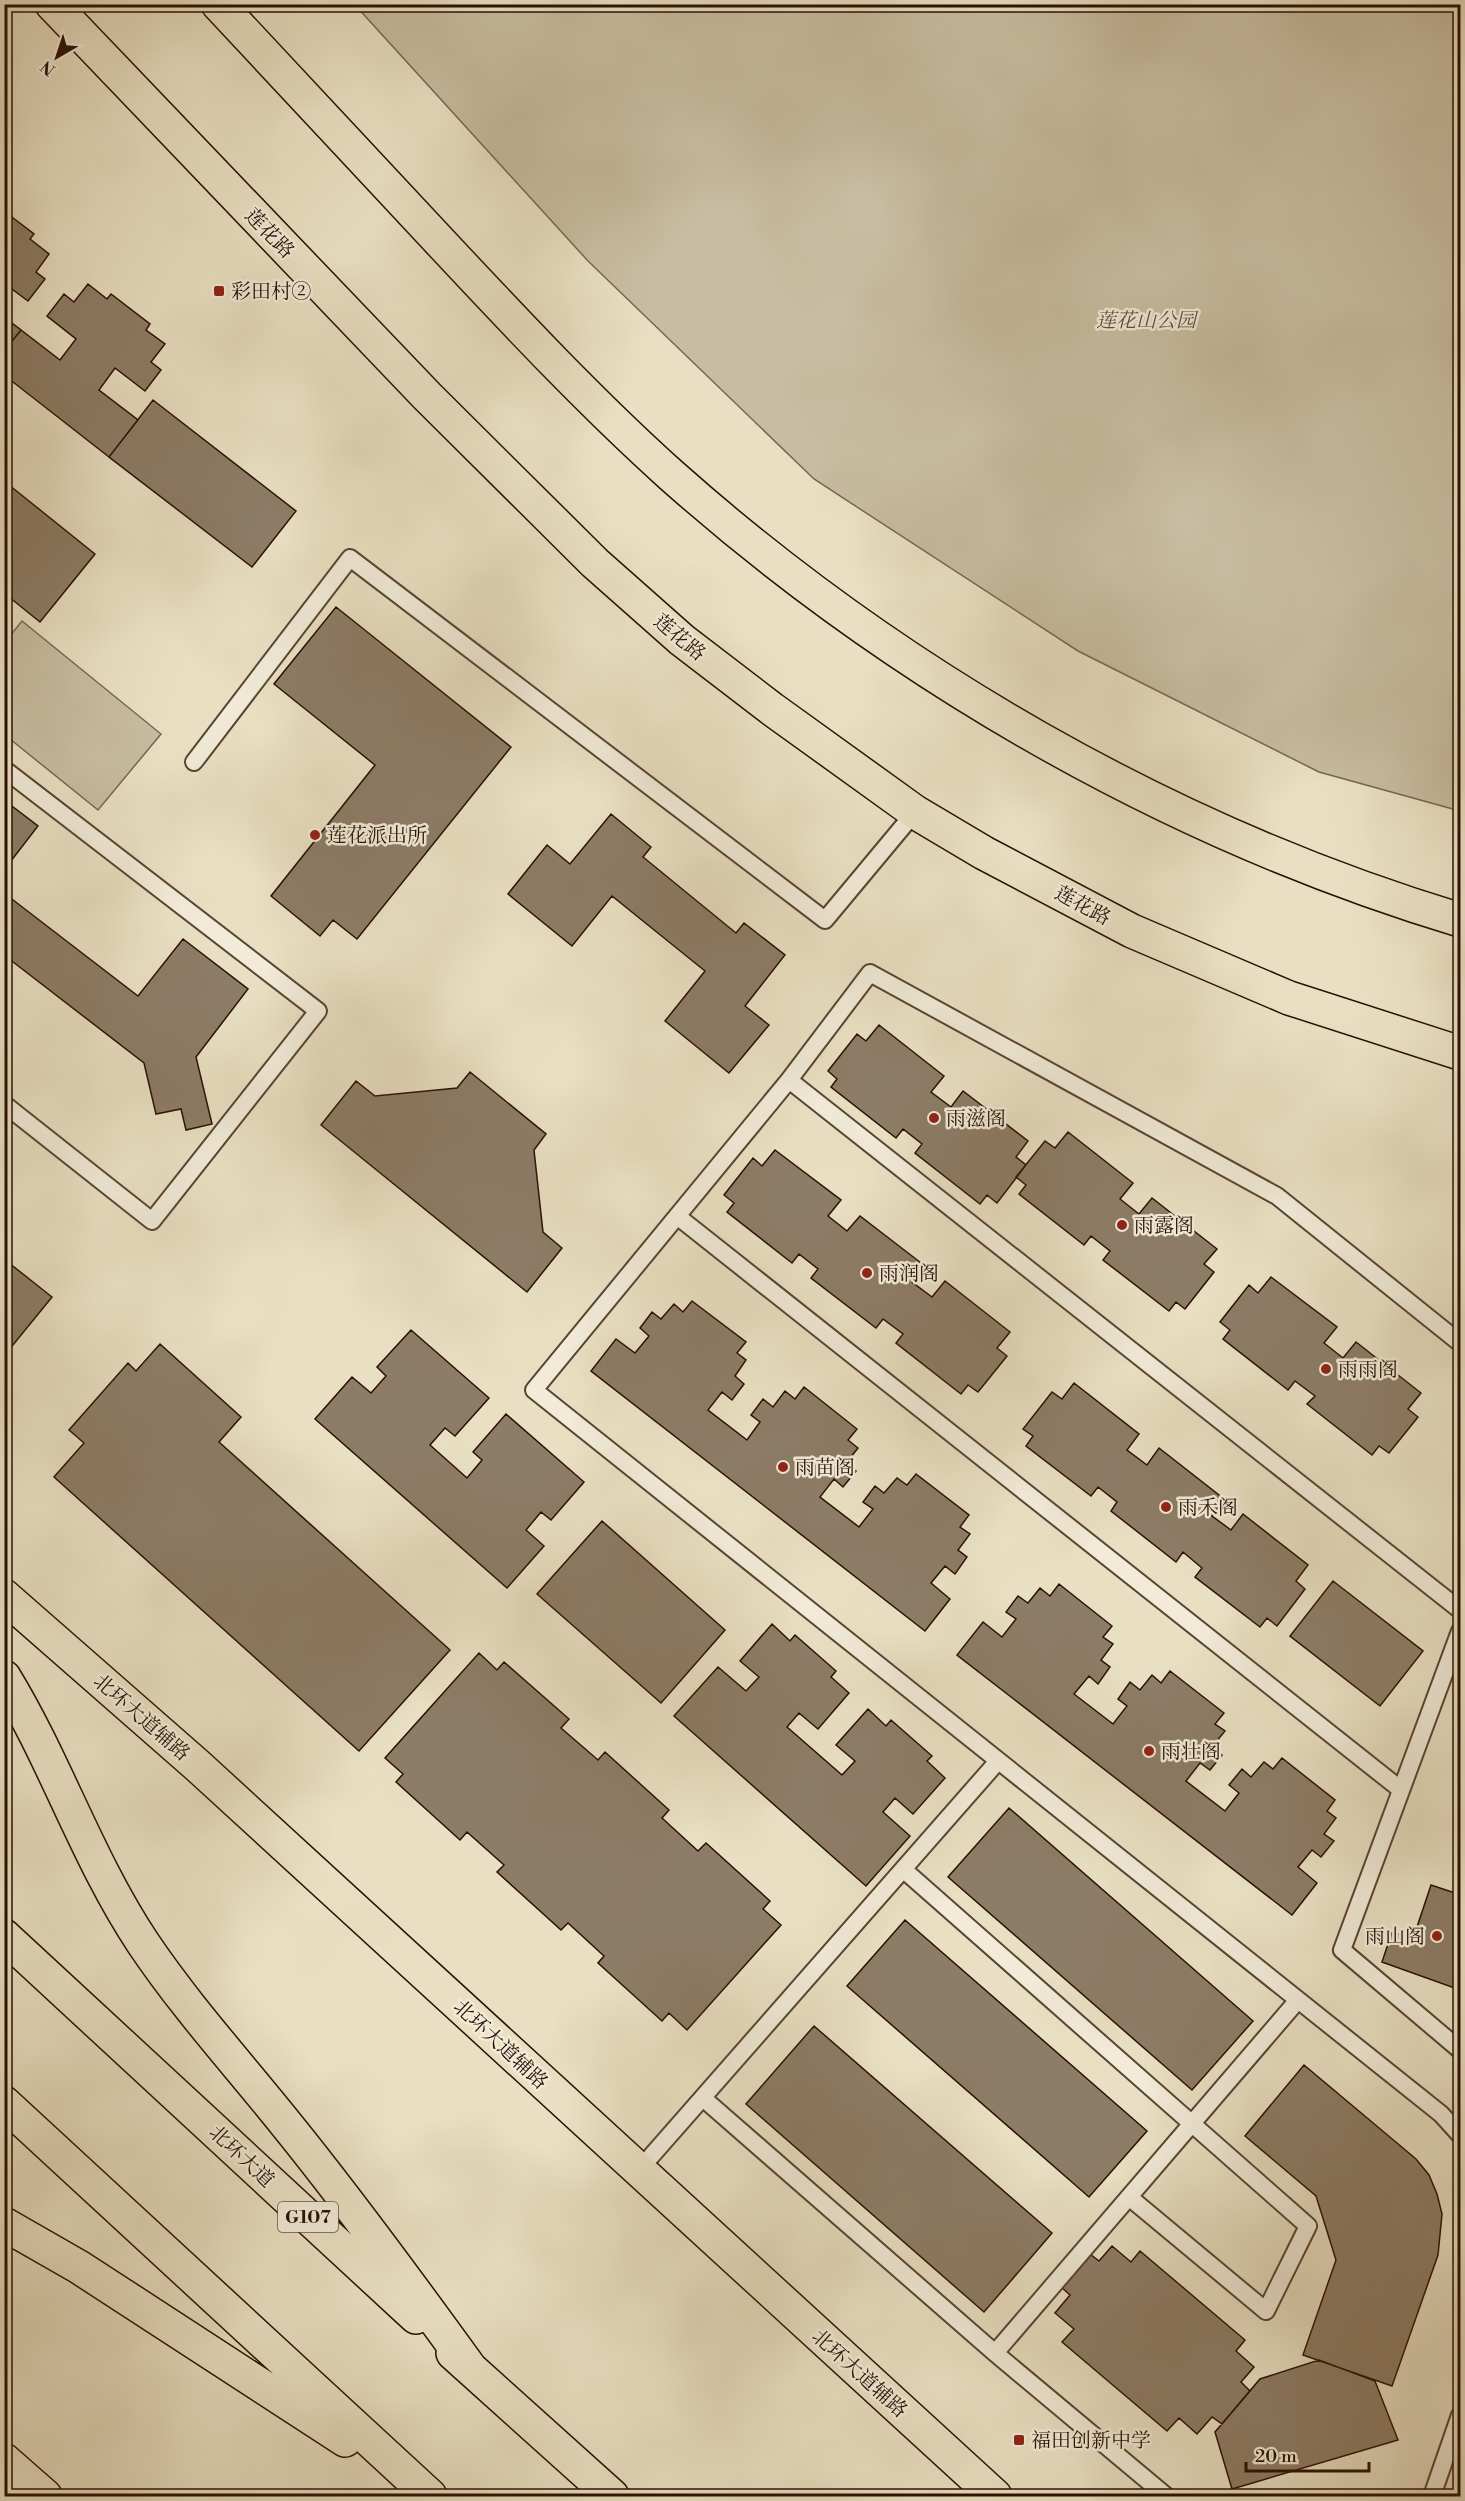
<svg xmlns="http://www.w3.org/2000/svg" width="1465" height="2501" font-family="'Libre Bodoni','Noto Serif SC',serif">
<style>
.green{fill:#c8bda2;stroke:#786652;stroke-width:1.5}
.building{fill:#8d7c67;stroke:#291003;stroke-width:1.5}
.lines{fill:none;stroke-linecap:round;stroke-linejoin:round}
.lane-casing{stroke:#594433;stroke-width:20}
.primary-casing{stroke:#291003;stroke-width:36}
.highway-casing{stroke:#291003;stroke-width:36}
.lane{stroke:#f1ebd8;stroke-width:16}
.primary{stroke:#e9e0c3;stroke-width:33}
.highway{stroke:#e9e0c3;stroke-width:33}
.poi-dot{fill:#8f2418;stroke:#f1ebd8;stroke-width:2}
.labels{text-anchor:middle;stroke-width:5;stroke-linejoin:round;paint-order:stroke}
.shield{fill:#f1ebd8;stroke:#655243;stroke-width:1.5}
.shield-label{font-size:18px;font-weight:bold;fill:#291003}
.street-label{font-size:20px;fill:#291003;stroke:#f1ebd8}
.poi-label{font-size:20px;fill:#291003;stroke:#f1ebd8;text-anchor:start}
.park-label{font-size:20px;font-style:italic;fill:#614d3b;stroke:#f1ebd8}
</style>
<rect width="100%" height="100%" fill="#e9e0c3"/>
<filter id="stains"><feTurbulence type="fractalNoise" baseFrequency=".00333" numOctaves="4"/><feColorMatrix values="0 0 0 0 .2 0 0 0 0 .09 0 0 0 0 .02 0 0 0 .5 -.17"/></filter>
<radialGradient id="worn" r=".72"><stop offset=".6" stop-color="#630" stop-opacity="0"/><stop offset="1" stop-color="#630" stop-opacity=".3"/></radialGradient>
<path class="green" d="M355,5H1460V811L1319,772L1078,651L814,479L588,261Z
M22,621L161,734L98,810L5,735V642Z"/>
<path class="building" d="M4,211L34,234L30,239L49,254L36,272L45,279L28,301L4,283Z
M88,284L107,299L111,294L150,324L146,330L165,344L151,362L161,370L145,391L115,368L99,390L138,420L109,457L4,375V351L21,330L60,360L76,339L47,316L64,294L74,302Z
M4,317L21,330L4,351Z
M153,400L296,511L252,567L109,457Z
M4,481L95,554L40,622L4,593Z
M336,607L511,747L357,939L333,920L320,936L271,896L375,765L274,684Z
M4,800L38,826L4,870Z
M611,814L651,847L643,857L736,933L744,923L785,955L745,1006L769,1025L729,1073L665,1021L705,971L612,896L572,946L508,894L547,845L570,864Z
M4,893L138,996L183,939L248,989L196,1057L212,1124L186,1130L181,1109L156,1114L144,1063L4,955Z
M879,1025L944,1076L931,1092L951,1107L963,1091L1028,1141L1016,1157L1026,1165L997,1203L987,1195L980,1204L915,1153L922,1144L903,1129L896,1138L831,1087L837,1079L828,1071L857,1034L866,1041Z
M470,1072L546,1134L534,1150L543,1232L562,1248L527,1292L321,1125L356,1081L375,1096L457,1088Z
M1068,1132L1133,1183L1120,1199L1139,1214L1152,1198L1217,1249L1204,1264L1214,1272L1185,1309L1176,1302L1169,1311L1103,1260L1110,1251L1091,1236L1084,1245L1019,1194L1026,1185L1016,1177L1045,1141L1055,1148Z
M775,1150L841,1200L828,1216L847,1231L860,1216L925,1266L912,1282L932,1297L945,1281L1010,1332L997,1348L1007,1356L978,1392L968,1385L961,1394L896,1343L903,1334L883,1319L876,1328L811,1278L818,1269L799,1254L792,1263L727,1212L734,1203L724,1195L753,1158L762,1166Z
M4,1259L52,1297L4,1356Z
M1271,1277L1337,1327L1324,1343L1343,1358L1356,1342L1421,1393L1408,1409L1418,1417L1389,1453L1379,1446L1372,1455L1307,1404L1315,1396L1295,1381L1288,1390L1223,1339L1230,1330L1220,1322L1249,1285L1258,1293Z
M692,1301L746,1342L737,1353L746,1360L735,1376L744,1384L732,1400L722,1392L708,1410L747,1440L760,1422L751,1415L763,1399L773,1407L785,1391L795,1399L804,1387L857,1429L848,1440L858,1448L846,1463L856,1471L843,1487L834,1479L820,1497L859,1527L873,1509L863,1502L875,1486L884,1493L897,1478L907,1485L916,1474L969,1515L960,1527L970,1534L958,1550L967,1557L955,1574L945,1566L931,1583L950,1599L925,1631L591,1371L616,1339L635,1353L649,1336L640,1328L652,1312L661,1319L674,1304L683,1312Z
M411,1330L489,1398L455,1436L445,1428L430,1445L467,1478L482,1460L473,1452L506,1414L584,1482L551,1520L541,1512L526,1530L544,1546L507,1588L315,1419L352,1377L371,1393L386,1376L377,1367Z
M160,1344L241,1417L219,1442L450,1650L359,1751L54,1477L84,1443L69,1430L128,1363L136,1371Z
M1074,1383L1139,1434L1127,1450L1147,1465L1159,1448L1224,1499L1212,1516L1231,1530L1243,1514L1308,1565L1296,1581L1305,1589L1277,1626L1267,1618L1260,1627L1195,1577L1202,1568L1183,1552L1176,1562L1111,1511L1117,1502L1098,1487L1091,1496L1026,1446L1033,1436L1023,1429L1052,1392L1062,1399Z
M602,1521L725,1630L661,1703L537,1594Z
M1333,1581L1423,1651L1380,1706L1290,1636Z
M1059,1584L1112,1626L1103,1637L1113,1644L1101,1660L1110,1667L1098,1684L1089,1676L1074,1694L1113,1724L1127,1706L1118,1699L1130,1682L1140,1690L1152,1675L1161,1683L1170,1671L1224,1713L1215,1724L1225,1731L1212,1747L1222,1755L1210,1770L1200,1763L1186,1781L1225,1811L1239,1793L1229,1785L1242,1769L1251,1777L1264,1762L1273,1769L1282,1758L1335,1800L1327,1811L1336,1818L1324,1834L1334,1841L1321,1857L1312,1850L1298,1867L1317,1883L1292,1915L957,1655L983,1622L1002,1637L1016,1619L1006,1612L1018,1596L1028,1603L1040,1588L1050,1596Z
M772,1624L790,1641L795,1635L836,1671L831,1677L849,1693L818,1729L799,1713L787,1727L842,1775L855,1761L836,1745L868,1709L886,1726L891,1720L932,1756L927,1761L945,1778L913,1814L895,1798L883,1812L910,1836L866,1886L674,1716L718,1667L746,1691L759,1677L740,1661Z
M479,1653L497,1670L504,1662L569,1719L561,1728L598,1760L605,1752L669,1810L662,1818L698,1851L706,1843L770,1901L763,1909L781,1925L687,2030L669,2013L662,2021L598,1963L604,1956L568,1923L561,1930L497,1872L504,1865L467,1832L460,1840L396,1782L403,1774L385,1758Z
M1009,1808L1253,2021L1192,2090L948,1877Z
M1431,1885L1458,1894L1460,1887V1990L1382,1962L1392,1932L1413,1939Z
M905,1920L1147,2131L1089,2197L847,1986Z
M814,2026L1052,2233L984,2312L746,2104Z
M1304,2065L1416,2159L1429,2175L1437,2194L1442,2214L1438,2255L1392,2386L1303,2355L1336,2260L1316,2196L1245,2136Z
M1112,2246L1131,2262L1140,2251L1245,2340L1236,2351L1254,2367L1241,2382L1250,2391L1222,2424L1212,2417L1197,2434L1179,2418L1167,2431L1062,2342L1074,2329L1055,2313L1070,2295L1061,2287L1090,2254L1099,2261Z
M1319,2360L1375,2381L1398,2440L1232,2489L1215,2432L1260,2379Z"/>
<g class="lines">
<defs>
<path id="lane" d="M194,762L350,558L825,920L915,812
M4,769L318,1011L152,1221L4,1104
M789,1080L1460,1610
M677,1216L1400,1789
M1460,1343L1277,1196L870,973L789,1080L534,1390L1441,2114L1460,2135
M1460,1631L1342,1950L1460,2050
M904,1870L1308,2226L1266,2311L1129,2197
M704,2099L995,2353L1166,2496
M639,2170L998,1761
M995,2353L1298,2000
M1432,2496L1460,2415"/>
<path id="primary" d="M52,4L427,396L595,563L682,640L772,709L915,812L984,853L1132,931L1289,998L1460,1053
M218,4C293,85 369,165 444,246C517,324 591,403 671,475C896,675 1171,833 1460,920
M4,1596L198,1766L995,2496
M4,2460L45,2496"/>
<path id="highway" d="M4,1677C56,1762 87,1859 143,1943C186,2007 238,2064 286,2124C350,2203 410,2285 470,2368
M4,1936L416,2317
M4,2103L430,2496
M4,2224L79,2267L345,2440
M453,2353L612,2496"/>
</defs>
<use href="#lane" class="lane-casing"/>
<use href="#primary" class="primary-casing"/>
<use href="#highway" class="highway-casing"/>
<use href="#lane" class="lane"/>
<use href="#primary" class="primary"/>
<use href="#highway" class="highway"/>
</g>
<g class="poi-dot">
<rect x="213" y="285" width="12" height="12" rx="3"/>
<circle cx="315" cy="835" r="6"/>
<circle cx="934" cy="1118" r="6"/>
<circle cx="1122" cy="1225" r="6"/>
<circle cx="867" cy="1273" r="6"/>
<circle cx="1326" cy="1369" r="6"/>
<circle cx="783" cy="1467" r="6"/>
<circle cx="1166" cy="1507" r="6"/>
<circle cx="1149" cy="1751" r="6"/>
<circle cx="1437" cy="1936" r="6"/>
<rect x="1013" y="2434" width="12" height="12" rx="3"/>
</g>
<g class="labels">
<rect class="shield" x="278" y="2202" width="60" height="30" rx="4.5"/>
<g class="shield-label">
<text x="308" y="2223">G107</text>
</g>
<g class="street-label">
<text transform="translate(270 233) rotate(46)" y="7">莲花路</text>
<text transform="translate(680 637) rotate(40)" y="7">莲花路</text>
<text transform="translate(1083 905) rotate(28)" y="7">莲花路</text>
<text transform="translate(142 1717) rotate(41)" y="7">北环大道辅路</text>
<text transform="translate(501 2044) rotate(43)" y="7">北环大道辅路</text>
<text transform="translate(242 2156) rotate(43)" y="7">北环大道</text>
<text transform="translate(860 2373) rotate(42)" y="7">北环大道辅路</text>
</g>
<g class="poi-label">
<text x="231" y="298">彩田村②</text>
<text x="327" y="842">莲花派出所</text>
<text x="946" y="1125">雨滋阁</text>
<text x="1134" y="1232">雨露阁</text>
<text x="879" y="1280">雨润阁</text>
<text x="1338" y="1376">雨雨阁</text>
<text x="795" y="1474">雨苗阁</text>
<text x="1178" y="1514">雨禾阁</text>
<text x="1161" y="1758">雨壮阁</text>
<text x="1425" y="1943" text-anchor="end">雨山阁</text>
<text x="1031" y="2447">福田创新中学</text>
</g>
<g class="park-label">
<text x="1146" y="327">莲花山公园</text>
</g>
</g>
<rect width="1465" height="2501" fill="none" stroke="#e9e0c3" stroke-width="24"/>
<rect x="6" y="6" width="1453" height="2489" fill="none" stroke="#291003" stroke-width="3"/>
<rect x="12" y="12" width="1441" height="2477" fill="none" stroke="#291003" stroke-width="1.5"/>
<g transform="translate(57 57) rotate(219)" stroke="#f1ebd8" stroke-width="4.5" paint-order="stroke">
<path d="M0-4.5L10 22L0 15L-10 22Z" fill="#291003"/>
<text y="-9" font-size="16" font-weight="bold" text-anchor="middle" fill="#291003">N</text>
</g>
<path d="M1246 2462v9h123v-9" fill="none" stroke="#291003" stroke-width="3"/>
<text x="1255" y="2462" font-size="18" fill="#291003" stroke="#f1ebd8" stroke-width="4.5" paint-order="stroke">20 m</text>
<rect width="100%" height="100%" filter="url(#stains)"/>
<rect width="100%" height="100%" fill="url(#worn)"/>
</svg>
